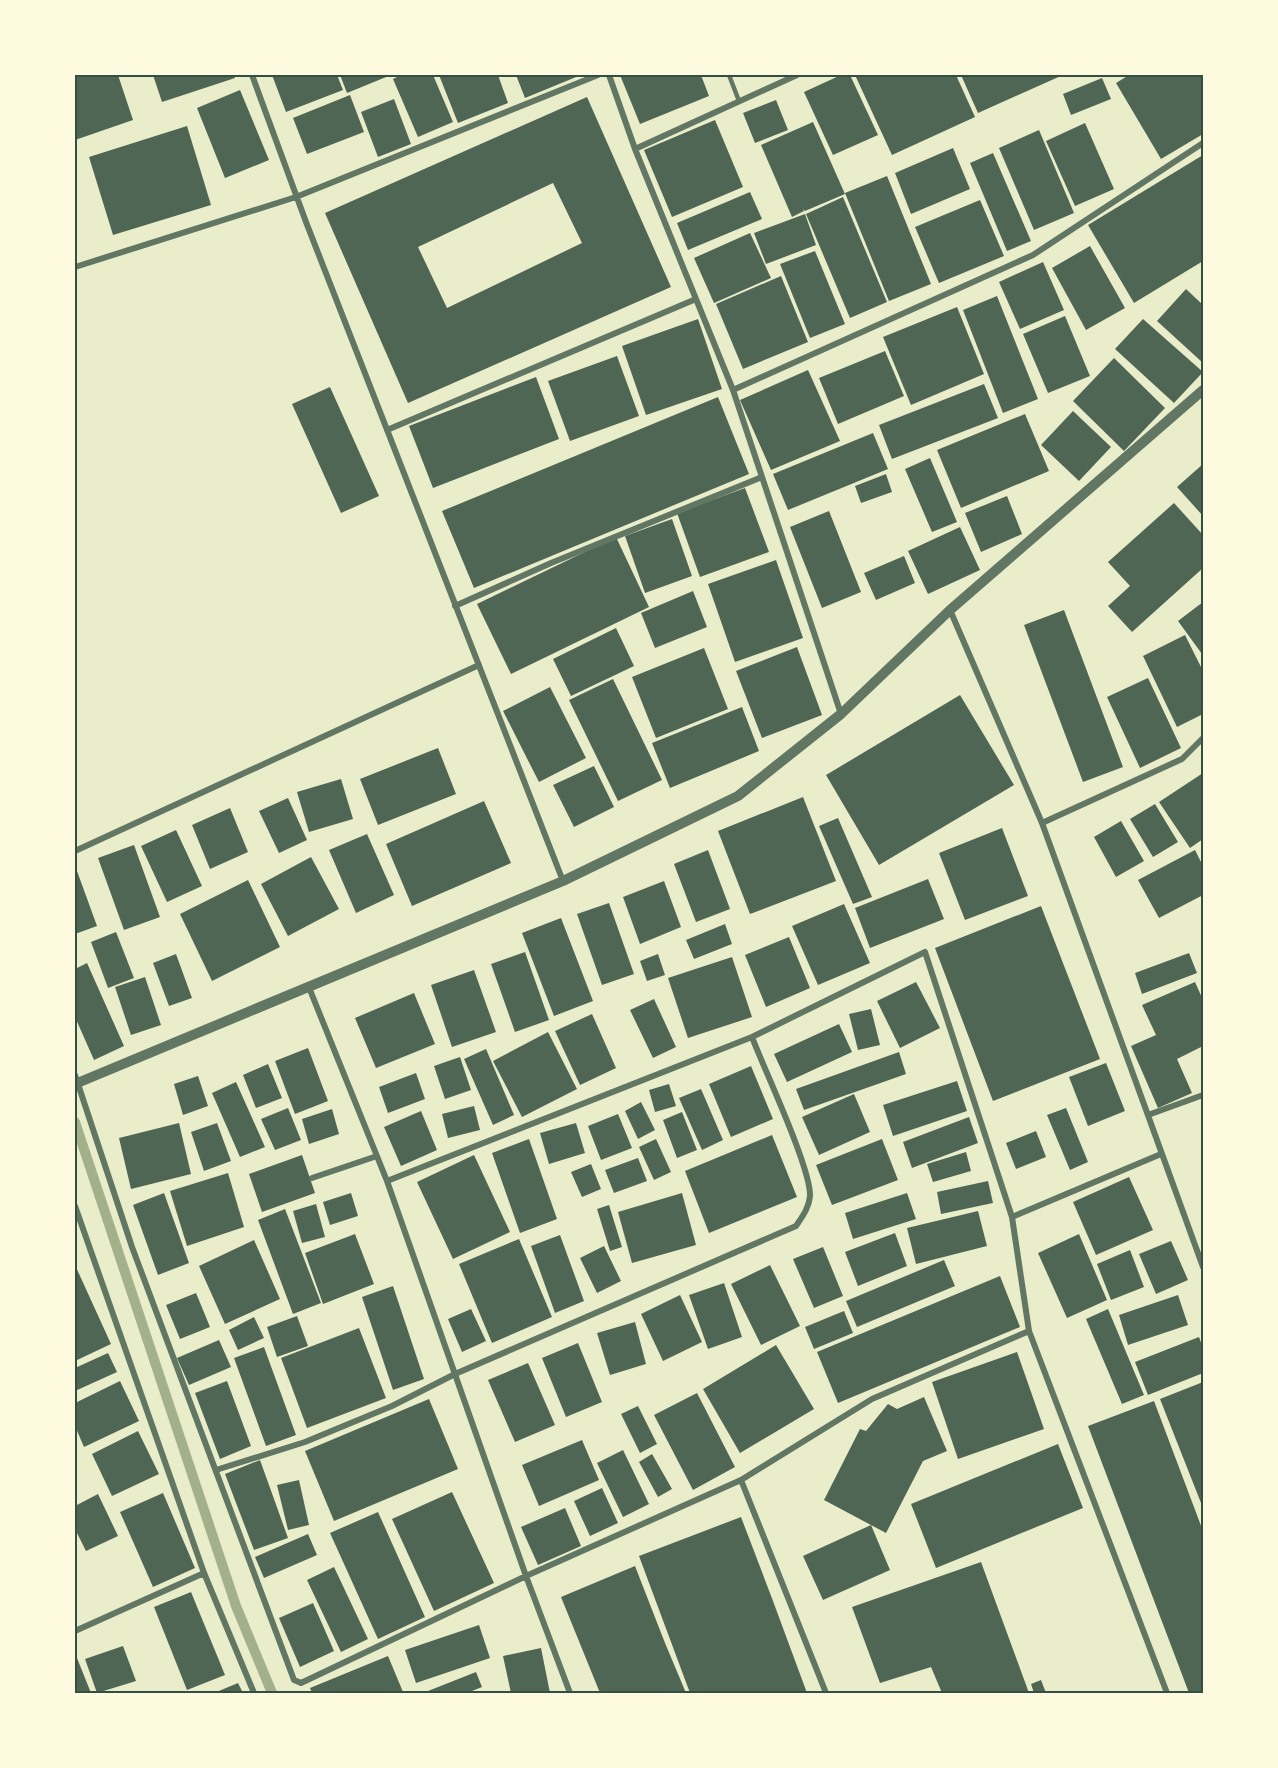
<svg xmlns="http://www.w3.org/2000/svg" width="1278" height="1768" font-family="'Archivo Narrow',sans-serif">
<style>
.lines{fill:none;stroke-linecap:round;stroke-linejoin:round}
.stream{stroke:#a3b18a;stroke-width:10}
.building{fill:#4f6655;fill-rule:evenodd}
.service{stroke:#617663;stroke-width:4.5}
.minor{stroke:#617663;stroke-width:6}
.tertiary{stroke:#617663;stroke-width:10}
.neatline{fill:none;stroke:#344e41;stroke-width:2}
</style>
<rect width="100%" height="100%" fill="#e9edc9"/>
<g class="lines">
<path class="stream" d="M75,1122L236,1606L272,1693"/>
</g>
<path class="building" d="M75,75H118L133,120L75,140Z
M153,75H234L235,78L162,102Z
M272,75H337L343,90L286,112Z
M340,75H391L347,93Z
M401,75H433L453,122L418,137L393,79Z
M439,75H498L508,103L458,123Z
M516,75H581L525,98Z
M620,75H701L709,96L640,124Z
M841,75H850L878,135L833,155L804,92Z
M855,75H956L975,117L892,155Z
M961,75H1063L978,113Z
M1129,75H1203V134L1161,159L1116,83Z
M1102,78L1111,99L1071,115L1063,94Z
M240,90L269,160L225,178L197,108Z
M350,95L364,132L307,154L293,118Z
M587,97L671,287L408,403L325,213ZM553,183L582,243L447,308L418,247Z
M394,99L411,144L378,157L361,112Z
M776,100L788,130L755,143L743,113Z
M715,120L743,187L672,217L644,150Z
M813,122L845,194L805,211L803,209L804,211L792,217L761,145Z
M1085,123L1114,189L1075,206L1046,141Z
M187,126L211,205L113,235L89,157Z
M1039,130L1074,213L1034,230L999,148Z
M953,148L970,189L911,214L895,173Z
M993,153L1031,241L1007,251L970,163Z
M1203,155V261L1134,303L1088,225Z
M887,176L931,284L889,301L845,193Z
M750,192L762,219L688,250L677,223Z
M843,197L887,302L850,318L806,214Z
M980,200L1004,256L939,283L915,227Z
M805,214L816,245L766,264L754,233Z
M750,233L771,278L714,303L694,258Z
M1090,246L1125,308L1086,330L1052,268Z
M815,251L845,324L810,338L780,264Z
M1043,262L1064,310L1020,329L999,282Z
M781,276L808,342L743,369L716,304Z
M1186,289L1203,305V363L1157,321Z
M997,296L1038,399L1003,413L963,310Z
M957,307L984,374L911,405L883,337Z
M1065,316L1090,376L1048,393L1023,334Z
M698,319L722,389L646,415L622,346Z
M1143,319L1203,372L1174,403L1115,349Z
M885,351L904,396L838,424L819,378Z
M617,356L639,416L570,441L548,381Z
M1114,358L1165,408L1124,451L1073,401Z
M808,370L840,441L771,470L740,400Z
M536,377L559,439L433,488L409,426Z
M984,384L998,418L892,459L879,425Z
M330,387L379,496L341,513L292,404Z
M718,397L749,474L474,588L442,511Z
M1073,411L1111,447L1079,481L1041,445Z
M1025,414L1049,471L961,508L937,450Z
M873,433L888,469L788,510L773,474Z
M930,458L957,522L932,532L905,469Z
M1203,464V516L1177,487Z
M886,474L892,492L861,503L855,486Z
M745,488L769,552L700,577L677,513Z
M1007,496L1022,534L981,552L965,513Z
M1174,503L1203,535V568L1132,632L1108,606L1130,586L1108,562Z
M829,511L861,592L822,608L790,527Z
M672,519L692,576L645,593L625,536Z
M960,527L980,570L928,594L908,551Z
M616,537L649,607L511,674L477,604Z
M904,556L915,583L876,600L864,573Z
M776,560L803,638L735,662L708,584Z
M693,591L707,627L655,648L641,613Z
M1203,602V653L1202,654L1178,621Z
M1064,610L1123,767L1083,782L1024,625Z
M616,628L634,666L571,696L553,659Z
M1185,635L1203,671V714L1177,727L1143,656Z
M797,647L822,715L762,738L736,671Z
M704,648L728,709L656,738L632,677Z
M1148,678L1181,748L1140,768L1107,697Z
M613,679L662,780L618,801L569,700Z
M550,687L586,758L539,782L503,711Z
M960,695L1014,785L879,865L826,775Z
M742,707L759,751L670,788L652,743Z
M438,748L456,794L378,825L360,779Z
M594,766L614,807L574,827L553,785Z
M1203,773V839L1190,848L1159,802Z
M341,779L353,819L309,832L297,792Z
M803,797L836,881L750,914L718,831Z
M288,798L307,840L279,853L259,811Z
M484,801L511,863L412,906L386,844Z
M1155,804L1178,842L1153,857L1130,819Z
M230,808L248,852L210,869L192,825Z
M838,818L872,897L853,904L819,826Z
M1121,821L1144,861L1116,877L1094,837Z
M1002,828L1028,896L965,920L939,853Z
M176,830L202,886L167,902L141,846Z
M367,834L394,895L356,913L329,850Z
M134,845L160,917L124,930L98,858Z
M708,850L730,909L696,922L674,864Z
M1195,850L1203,866V895L1159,918L1138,880Z
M311,857L339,909L288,936L261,884Z
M77,871L97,926L75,934V872Z
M928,879L944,919L870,948L855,908Z
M248,880L280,947L212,981L180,914Z
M664,881L681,927L640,944L623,897Z
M609,903L634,974L602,985L577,914Z
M844,904L870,963L818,985L792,926Z
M1041,906L1100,1059L993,1101L935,948Z
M561,918L593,1001L554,1016L522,933Z
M725,924L732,944L694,959L686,940Z
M116,932L134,978L108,988L91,942Z
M789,937L810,988L766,1007L745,955Z
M525,952L549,1020L515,1032L491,964Z
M1189,953L1197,973L1142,994L1135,973Z
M176,954L192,998L169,1006L153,963Z
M658,954L665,975L647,981L640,961Z
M732,957L752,1017L688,1038L668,978Z
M87,963L124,1046L94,1060L75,1017V969Z
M474,970L496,1032L452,1047L431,985Z
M145,977L161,1025L131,1035L115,987Z
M916,982L940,1028L900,1048L877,1001Z
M1195,982L1203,1000V1046L1177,1059L1192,1093L1158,1108L1131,1046L1156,1035L1142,1005Z
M414,993L435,1044L376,1068L355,1018Z
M654,999L676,1047L653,1058L630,1010Z
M871,1009L880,1045L858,1050L849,1014Z
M592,1014L616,1068L580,1085L555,1031Z
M839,1024L852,1052L787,1082L774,1054Z
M548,1032L577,1089L522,1117L493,1061Z
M308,1048L328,1101L295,1114L275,1061Z
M486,1049L514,1115L493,1125L464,1059Z
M899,1052L906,1074L804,1110L796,1089Z
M460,1057L471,1090L445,1099L434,1066Z
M1106,1063L1125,1111L1088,1126L1069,1077Z
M268,1064L282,1098L256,1108L243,1075Z
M751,1066L773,1119L731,1137L709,1084Z
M416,1073L425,1099L388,1113L379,1087Z
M198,1076L208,1106L183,1115L174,1084Z
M957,1081L967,1111L893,1136L883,1105Z
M236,1082L265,1147L240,1157L212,1093Z
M669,1084L676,1106L655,1112L649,1090Z
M701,1089L723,1140L702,1150L679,1098Z
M854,1094L870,1132L819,1155L802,1117Z
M641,1102L655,1130L638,1139L625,1111Z
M474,1106L480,1130L448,1138L442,1114Z
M288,1108L301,1140L275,1150L261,1119Z
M1066,1108L1088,1162L1070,1170L1047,1115Z
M332,1109L339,1134L309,1144L302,1119Z
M421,1111L437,1150L401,1166L384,1127Z
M682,1112L697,1150L677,1158L663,1120Z
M618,1114L632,1148L601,1160L588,1126Z
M969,1117L978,1143L912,1168L903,1142Z
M179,1123L191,1174L131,1189L119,1138Z
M217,1123L231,1161L204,1171L191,1132Z
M576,1123L585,1153L549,1164L540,1133Z
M1036,1131L1046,1157L1016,1169L1006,1143Z
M772,1135L797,1197L709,1233L685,1171Z
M529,1139L557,1219L520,1233L492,1153Z
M656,1139L671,1172L654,1180L639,1147Z
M882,1139L898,1180L832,1205L816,1165Z
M966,1152L971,1171L933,1182L927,1164Z
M302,1155L315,1193L262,1212L249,1174Z
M474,1155L510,1232L453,1259L417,1182Z
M638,1158L647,1181L614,1193L605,1170Z
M591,1164L601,1189L582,1197L571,1172Z
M228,1173L244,1227L187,1246L170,1191Z
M1129,1177L1153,1230L1096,1255L1073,1202Z
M988,1181L993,1203L941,1214L937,1192Z
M164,1193L189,1263L158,1275L133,1205Z
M351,1193L358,1216L330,1225L323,1202Z
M682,1193L696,1245L632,1263L618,1212Z
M907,1193L916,1219L853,1239L845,1213Z
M316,1204L325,1237L302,1243L293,1211Z
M609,1205L622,1247L610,1251L597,1209Z
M285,1209L321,1303L293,1314L258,1220Z
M978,1211L987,1246L916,1264L907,1228Z
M895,1233L907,1266L858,1286L845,1252Z
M355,1234L374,1284L323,1304L305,1253Z
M1079,1234L1107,1300L1067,1318L1038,1253Z
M560,1235L584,1301L555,1313L531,1246Z
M519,1239L552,1317L492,1343L459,1264Z
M254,1240L280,1299L225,1324L199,1266Z
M1171,1241L1188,1280L1156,1294L1139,1254Z
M604,1246L621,1281L597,1293L580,1258Z
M823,1247L843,1296L814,1308L793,1259Z
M1130,1250L1144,1287L1111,1300L1097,1264Z
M944,1260L955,1286L857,1327L846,1301Z
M75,1265L111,1344L75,1361Z
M770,1265L800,1326L761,1345L731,1284Z
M1000,1276L1020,1327L838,1403L817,1352Z
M724,1283L742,1337L708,1349L689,1295Z
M393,1286L424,1379L393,1390L362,1297Z
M196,1293L210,1327L180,1339L166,1305Z
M680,1295L702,1342L663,1361L641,1314Z
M1178,1295L1188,1325L1128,1345L1119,1315Z
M471,1309L486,1341L462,1352L448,1319Z
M1108,1309L1144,1395L1122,1404L1086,1319Z
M844,1311L853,1333L814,1349L805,1327Z
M297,1316L308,1346L277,1357L267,1327Z
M254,1317L264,1338L238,1350L229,1330Z
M635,1322L646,1364L610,1375L597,1333Z
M359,1328L386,1398L307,1428L281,1358Z
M1199,1337L1203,1348V1373L1148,1395L1135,1362Z
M219,1340L231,1367L189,1385L177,1358Z
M578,1343L602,1402L566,1417L542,1358Z
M776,1345L814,1409L740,1453L703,1389Z
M264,1347L296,1435L266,1446L234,1358Z
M1017,1352L1044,1429L958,1459L932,1382Z
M108,1353L117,1372L75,1391V1368Z
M528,1363L555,1425L515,1442L488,1380Z
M120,1381L139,1421L84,1447L75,1426V1403Z
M227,1381L251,1446L220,1459L195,1393Z
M1203,1382V1508L1160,1399Z
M697,1393L735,1467L693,1490L654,1415Z
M924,1397L947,1451L923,1461L886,1533L824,1500L860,1429L866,1431L888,1404L897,1409Z
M429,1399L458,1469L334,1521L305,1451Z
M1154,1401L1203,1531V1693H1189L1088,1426Z
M638,1406L657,1444L640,1453L621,1414Z
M138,1431L159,1474L112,1496L92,1454Z
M582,1440L599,1480L539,1506L522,1465Z
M1058,1444L1083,1508L936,1568L911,1504Z
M623,1450L649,1504L623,1517L597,1463Z
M652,1454L672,1489L658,1497L639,1462Z
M260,1460L288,1538L254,1550L225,1474Z
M299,1480L309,1525L288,1530L277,1485Z
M602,1488L618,1523L590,1536L574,1501Z
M452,1492L494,1583L434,1611L392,1519Z
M163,1493L195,1568L153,1587L120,1512Z
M98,1494L118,1536L86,1551L75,1529V1506Z
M565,1508L581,1546L538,1565L521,1527Z
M378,1512L425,1617L378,1639L330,1533Z
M741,1517L773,1601L807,1693H690L639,1556Z
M871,1525L890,1570L823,1600L803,1556Z
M308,1534L317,1555L264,1578L255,1557Z
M981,1562L1029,1693H942L931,1667L880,1683L852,1607Z
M635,1566L665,1643L686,1693H600L561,1597Z
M334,1567L368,1639L341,1652L307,1580Z
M191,1592L225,1675L187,1690L154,1607Z
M313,1603L334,1651L300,1667L279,1618Z
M479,1625L490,1658L416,1683L405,1650Z
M123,1646L136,1681L97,1693L85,1659Z
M541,1648L550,1693H511L503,1656Z
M75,1653L91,1693H75Z
M388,1656L403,1692L312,1693L310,1688Z
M476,1672L482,1687L467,1693H429L428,1691Z
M1041,1680L1046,1693H1034L1031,1684Z
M238,1683L243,1693H214Z"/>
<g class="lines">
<path class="service" d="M729,75L739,101"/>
<path class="minor" d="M252,75L306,222L563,881
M609,75L635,149L733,390L841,714
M635,149L797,75
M75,267L296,197L598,75
M733,390L1033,255L1203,143
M387,430L696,299
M455,606L551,563L762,477
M950,610L1042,823L1203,1267
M1042,823L1182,759L1203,738
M75,851L479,665
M308,985L387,1181L526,1576L570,1693
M75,1075L132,1247L294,1680L301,1683L526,1576L741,1480L872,1399L1029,1331
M1148,1115L1203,1095
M312,1178L377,1156
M387,1181L752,1037L925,952L1012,1217L1029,1331L1167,1693
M75,1206L204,1573L254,1693
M1012,1217L1161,1154
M216,1470L305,1442L392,1406L455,1374L796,1226C802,1217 809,1208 810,1196C811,1168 764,1069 752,1037
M741,1480L826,1693
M75,1631L204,1573"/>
<path class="tertiary" d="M75,1084L563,881L738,796L841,714L950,610L1203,390"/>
</g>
<rect width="1278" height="1768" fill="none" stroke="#fefae0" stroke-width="153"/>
<rect x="76" y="76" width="1126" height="1616" class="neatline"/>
</svg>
